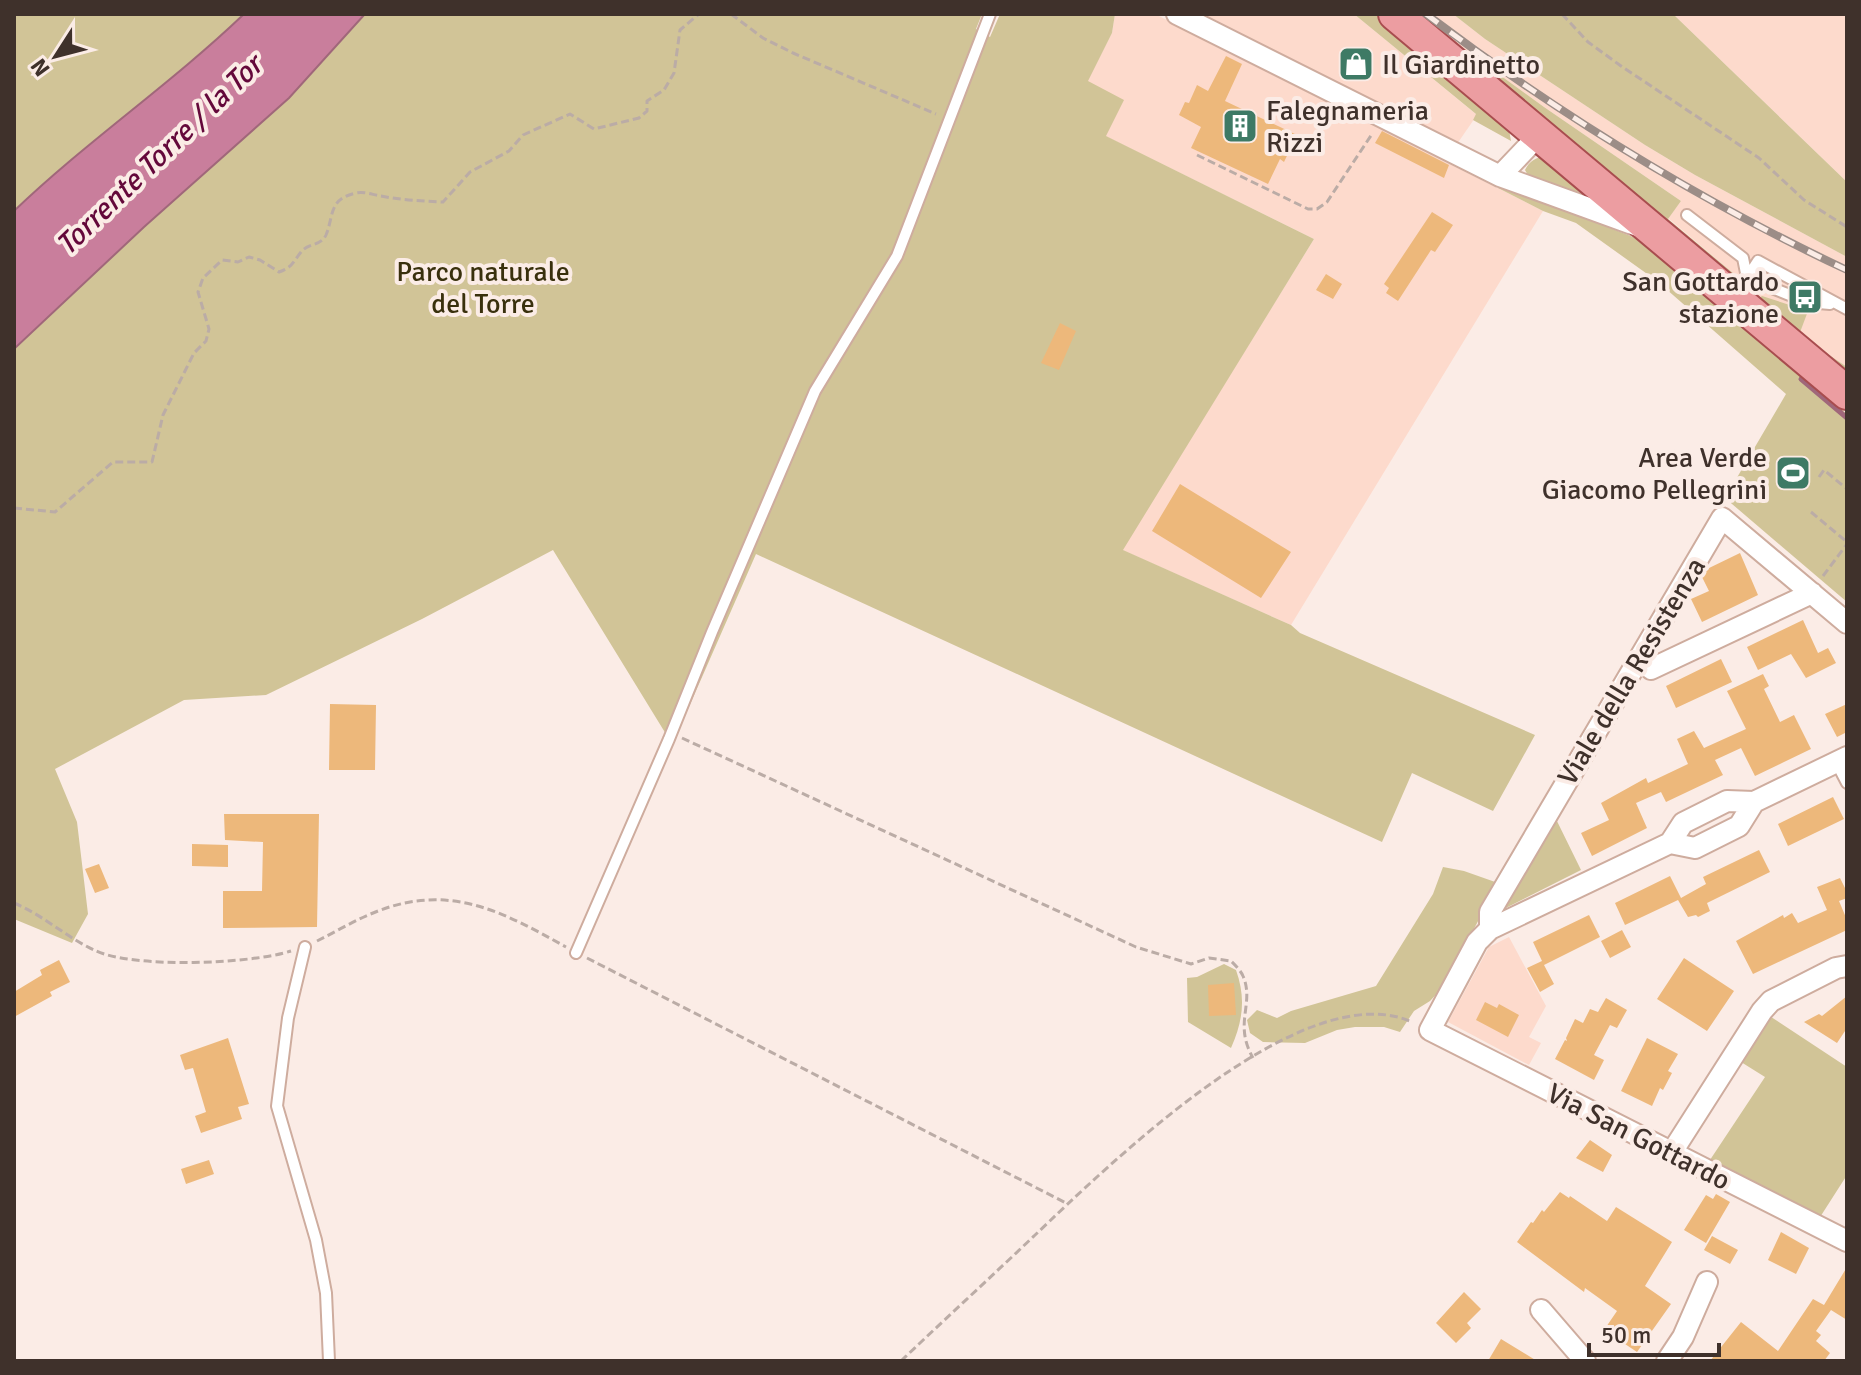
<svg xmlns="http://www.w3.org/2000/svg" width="1861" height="1375" font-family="Signika,sans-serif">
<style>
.built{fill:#fddacc}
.green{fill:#d1c497}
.water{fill:#c97e9c;stroke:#a0677a;stroke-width:2}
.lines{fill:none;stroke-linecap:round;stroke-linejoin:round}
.stream{stroke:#a0677a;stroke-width:5}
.building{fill:#edb87b}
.service-casing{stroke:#ceac9e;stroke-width:14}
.minor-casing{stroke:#ceac9e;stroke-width:24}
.primary-casing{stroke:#a84d4f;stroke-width:36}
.path{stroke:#bbaca6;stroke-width:3;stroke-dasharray:8 4;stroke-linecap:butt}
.service{stroke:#fff;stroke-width:10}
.minor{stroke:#fff;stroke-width:20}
.primary{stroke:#ec9da1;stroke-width:32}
.rail-casing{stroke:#9c8d87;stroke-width:8}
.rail{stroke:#fbece6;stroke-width:5;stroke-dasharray:15;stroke-linecap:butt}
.labels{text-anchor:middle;stroke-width:8;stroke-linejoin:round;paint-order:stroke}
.poi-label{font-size:28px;fill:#3f312b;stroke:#fbece6;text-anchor:start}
.park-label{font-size:28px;fill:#39300d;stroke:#fbece6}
.street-label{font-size:28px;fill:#3f312b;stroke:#fbece6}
.water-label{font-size:30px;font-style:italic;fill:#64083a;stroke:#fbece6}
</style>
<rect width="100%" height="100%" fill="#fbece6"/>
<path class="built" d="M1115,14H1155L1543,211L1291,625L1122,550L1314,239L1105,136L1087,81L1112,33Z
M1197,14H1354L1477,115L1457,144Z
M1416,14H1453L1485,39L1645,145L1695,175L1847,257V367L1818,349L1728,281L1733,273L1668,218L1681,201L1544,107Z
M1673,14H1847V182Z
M1509,937L1546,1006L1529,1037L1541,1043L1529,1065L1448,1022L1489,947Z"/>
<path class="green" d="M14,14H244C171,84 87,141 14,211Z
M365,14H982L976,29L990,37L1000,14H1115L1112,33L1088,81L1124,100L1106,136L1314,239L1123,550L1291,625L1300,633L1535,735L1493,811L1412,773L1382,842L756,554L674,741L669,739L553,550L422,619L266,695L184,700L55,769L77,822L88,914L72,943L14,919V349L144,227L289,98Z
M1354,14H1377L1508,124L1511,141L1473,120L1476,114Z
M1416,14L1544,107L1681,201L1668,219L1733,273L1728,281Z
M1453,14H1673L1847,182V257L1695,175L1645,145L1485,39Z
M1543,157L1598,203L1529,177L1525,170C1529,162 1534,158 1543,157Z
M1507,187L1638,239L1657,251L1847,414V602L1725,498L1786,394L1657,281L1576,223L1543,211L1498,188Z
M1762,296L1808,311L1799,335L1847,367V381L1758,307L1756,301Z
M1554,815L1581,870L1496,913Z
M1443,867L1464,871L1498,883L1444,986L1430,1001L1414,1011L1400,1032L1384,1027H1355L1337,1030L1305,1043L1263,1042L1250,1033L1247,1020L1257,1010L1277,1018L1291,1011L1376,986L1433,894Z
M1224,964L1236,970C1246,998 1243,1021 1231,1048L1188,1022L1187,978L1197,977Z
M1762,1011L1847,1067V1175L1815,1225L1704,1169L1765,1077L1733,1057Z"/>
<path class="water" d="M244,14H365L289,98L144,227L14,349V211C87,141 171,84 244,14Z"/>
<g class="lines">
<path class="stream" d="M1801,379L1847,418"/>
</g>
<path class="building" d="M1226,56L1242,64L1225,101L1297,135L1284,162L1280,159L1268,184L1191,148L1201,127L1179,115L1185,102L1189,103L1197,85L1208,91Z
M1382,131L1449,165L1444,178L1375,143Z
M1432,212L1453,225L1435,252L1431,250L1398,301L1386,293L1389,288L1384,284Z
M1326,274L1342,284L1333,299L1316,290Z
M1060,323L1076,331L1059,370L1041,363Z
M1180,484L1291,552L1261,598L1152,531Z
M1740,553L1758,595L1702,622L1691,599L1709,591L1702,577L1707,569Z
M1803,620L1818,653L1828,648L1836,663L1806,678L1791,654L1758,670L1747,647Z
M1721,659L1732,682L1676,708L1666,686Z
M1763,674L1769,686L1764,689L1780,722L1794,715L1811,749L1755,776L1741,748L1715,760L1723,775L1666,802L1661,792L1636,803L1647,828L1592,856L1581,833L1609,820L1601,803L1646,778L1648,783L1688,764L1677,739L1694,731L1704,748L1746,729L1727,691Z
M330,704L376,705L375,770H329Z
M1847,704V732L1837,737L1825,714Z
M1833,797L1844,819L1788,846L1778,824Z
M224,814H319L317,927L223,928V891H262L263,842L225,840Z
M192,844L228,845V867L192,866Z
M1759,850L1770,872L1707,903L1710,911L1698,917L1696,915L1688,917L1678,900L1625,925L1615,903L1670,876L1681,898L1706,884L1703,877Z
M99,864L109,888L95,893L85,869Z
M1840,878L1847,892V898L1839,901L1847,920V930L1753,974L1736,941L1783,915L1784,918L1792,913L1798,923L1827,910L1817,887Z
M1589,915L1600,937L1544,965L1554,984L1540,992L1527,968L1542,961L1533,942Z
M1622,930L1631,947L1610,958L1601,941Z
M1684,958L1734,991L1707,1031L1657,999Z
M59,960L70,982L50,992L52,996L14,1017V992L42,975L40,970Z
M1234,983L1236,1015L1209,1016L1208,985Z
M1847,996V1028L1837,1043L1804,1022L1819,1014L1822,1016Z
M1606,998L1627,1010L1617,1028L1610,1025L1594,1055L1604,1060L1594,1080L1555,1059L1565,1040L1567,1041L1566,1038L1575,1019L1583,1023L1590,1009L1598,1012Z
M1485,1002L1497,1008L1499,1004L1519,1015L1508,1037L1476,1020Z
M228,1038L249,1104L238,1107L242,1119L201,1133L195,1116L206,1112L193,1068L185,1070L180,1055Z
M1647,1038L1678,1054L1668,1071L1672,1073L1663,1090L1660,1088L1652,1106L1621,1091Z
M1590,1140L1612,1155L1603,1172L1576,1158Z
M209,1160L214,1174L186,1184L181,1169Z
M1560,1192L1569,1198L1570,1196L1607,1221L1616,1207L1672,1242L1645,1286L1671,1304L1637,1352L1604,1330L1617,1311L1585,1288L1584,1292L1517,1242L1531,1222L1533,1223L1542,1210L1544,1212Z
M1716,1194L1730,1202L1706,1243L1684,1230L1706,1195L1713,1199Z
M1781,1232L1809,1248L1796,1274L1768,1260Z
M1712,1236L1738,1250L1730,1264L1704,1250Z
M1847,1267V1320L1831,1310L1816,1331L1821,1335L1816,1341L1830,1353L1824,1361H1710L1741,1322L1778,1351L1813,1299L1824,1305Z
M1464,1292L1481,1309L1467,1323L1471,1328L1456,1343L1436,1323Z
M1501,1339L1537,1361H1488Z"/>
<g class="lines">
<defs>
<path id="service" d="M1687,215L1743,258L1747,278
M1747,278L1807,302L1830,304
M1736,295L1758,261L1847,309
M1836,762L1847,783
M305,947L288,1018L277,1106L316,1240L326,1293L329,1361
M576,953L669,739L712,632L815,391L897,256L990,14"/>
<path id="minor" d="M1177,14L1500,176L1638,226
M1500,176L1538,136
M1651,669L1812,593
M1847,757L1754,802L1727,801L1683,823L1670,843L1490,929L1477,942L1430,1030L1847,1241
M1670,843L1695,848L1739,826L1754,802
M1490,929V912L1722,518L1847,623
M1672,1152L1762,1011L1771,1001L1836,968L1847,966
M1541,1310L1585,1361
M1667,1361L1683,1337L1707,1282"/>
<path id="primary" d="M1395,14L1847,393"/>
</defs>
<use href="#service" class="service-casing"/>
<use href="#minor" class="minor-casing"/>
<use href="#primary" class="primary-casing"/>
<path class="path" d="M731,14L763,38L793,53L936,114
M1562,14L1588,42L1621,66L1759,158L1804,200L1847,227
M1197,155L1308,209H1317L1327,202L1372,134
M1819,477L1824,470L1847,489
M14,508L55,512L113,462H152L163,415L194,353L206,341L209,329L198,292L203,278L222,260L238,262L249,257L260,260L279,272C293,267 293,262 301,252C308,243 321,246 326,235C334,216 328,199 356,193C364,191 373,195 381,196C401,200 422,201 443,202L470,172L509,151L523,135L570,114L594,129L639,118L647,111V101L664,90L674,73L680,30L699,14
M1811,512L1847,542
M1823,576L1847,544
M682,738L1136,947L1191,964L1209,958L1231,961C1235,965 1241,971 1243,976C1255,1004 1233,1023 1253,1058
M14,903C43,915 66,937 94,950C132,969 251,964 291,951
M317,941C337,931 357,919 378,911C451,883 503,912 566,947
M587,958L1068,1204
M901,1361C945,1319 990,1278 1034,1236C1108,1166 1303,973 1412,1022"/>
<use href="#service" class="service"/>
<use href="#minor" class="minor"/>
<use href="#primary" class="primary"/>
<defs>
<path id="rail" d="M1426,14C1557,113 1698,200 1847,270"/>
</defs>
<use href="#rail" class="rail-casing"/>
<use href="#rail" class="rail"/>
</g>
<defs>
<symbol id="shop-square" viewBox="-11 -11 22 22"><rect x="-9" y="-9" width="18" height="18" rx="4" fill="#3e7a65" stroke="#fbece6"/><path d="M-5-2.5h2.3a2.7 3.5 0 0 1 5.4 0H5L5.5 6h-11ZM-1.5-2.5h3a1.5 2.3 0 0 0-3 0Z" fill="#fff"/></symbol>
<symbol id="building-square" viewBox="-11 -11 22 22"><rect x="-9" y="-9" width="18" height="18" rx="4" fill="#3e7a65" stroke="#fbece6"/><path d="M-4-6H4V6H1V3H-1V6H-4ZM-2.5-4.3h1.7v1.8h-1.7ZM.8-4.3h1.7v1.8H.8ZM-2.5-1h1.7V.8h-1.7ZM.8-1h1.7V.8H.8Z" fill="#fff"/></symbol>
<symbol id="bus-square" viewBox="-11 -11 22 22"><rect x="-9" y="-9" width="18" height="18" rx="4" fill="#3e7a65" stroke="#fbece6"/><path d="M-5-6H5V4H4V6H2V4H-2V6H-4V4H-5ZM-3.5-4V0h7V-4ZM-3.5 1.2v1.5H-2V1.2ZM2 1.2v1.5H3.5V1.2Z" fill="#fff"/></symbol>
<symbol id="stadium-square" viewBox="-11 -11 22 22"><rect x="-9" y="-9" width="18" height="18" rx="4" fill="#3e7a65" stroke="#fbece6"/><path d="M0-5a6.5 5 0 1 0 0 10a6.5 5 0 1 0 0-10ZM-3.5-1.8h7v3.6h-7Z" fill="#fff"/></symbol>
</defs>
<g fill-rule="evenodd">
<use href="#shop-square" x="1336" y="44" width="40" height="40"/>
<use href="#building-square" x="1220" y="106" width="40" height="40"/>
<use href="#bus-square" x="1785" y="277" width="40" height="40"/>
<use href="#stadium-square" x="1773" y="453" width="40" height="40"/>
</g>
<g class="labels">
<g class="poi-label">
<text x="1382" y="74">Il Giardinetto</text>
<text x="1266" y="120">Falegnameria<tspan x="1266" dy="32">Rizzi</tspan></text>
<text x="1779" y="291" text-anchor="end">San Gottardo<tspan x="1779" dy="32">stazione</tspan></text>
<text x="1767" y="467" text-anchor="end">Area Verde<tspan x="1767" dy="32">Giacomo Pellegrini</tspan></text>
</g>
<g class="park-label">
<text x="483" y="281">Parco naturale<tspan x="483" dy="32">del Torre</tspan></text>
</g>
<g class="street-label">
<text transform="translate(1631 671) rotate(-59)" y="10">Viale della Resistenza</text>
<text transform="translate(1639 1136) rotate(27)" y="10">Via San Gottardo</text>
</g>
<g class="water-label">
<text transform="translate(159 155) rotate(-44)" y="10">Torrente Torre / la Tor</text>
</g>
</g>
<rect width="1861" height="1375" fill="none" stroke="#3f312b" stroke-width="32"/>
<g transform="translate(56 56) rotate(234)" stroke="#fbece6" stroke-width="6" paint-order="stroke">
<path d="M0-6L14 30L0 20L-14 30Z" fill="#3f312b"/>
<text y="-12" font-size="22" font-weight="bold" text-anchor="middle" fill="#3f312b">N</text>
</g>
<path d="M1589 1343v12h130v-12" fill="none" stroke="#3f312b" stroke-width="4"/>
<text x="1601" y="1343" font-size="24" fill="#3f312b" stroke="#fbece6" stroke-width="6" paint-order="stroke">50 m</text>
</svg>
